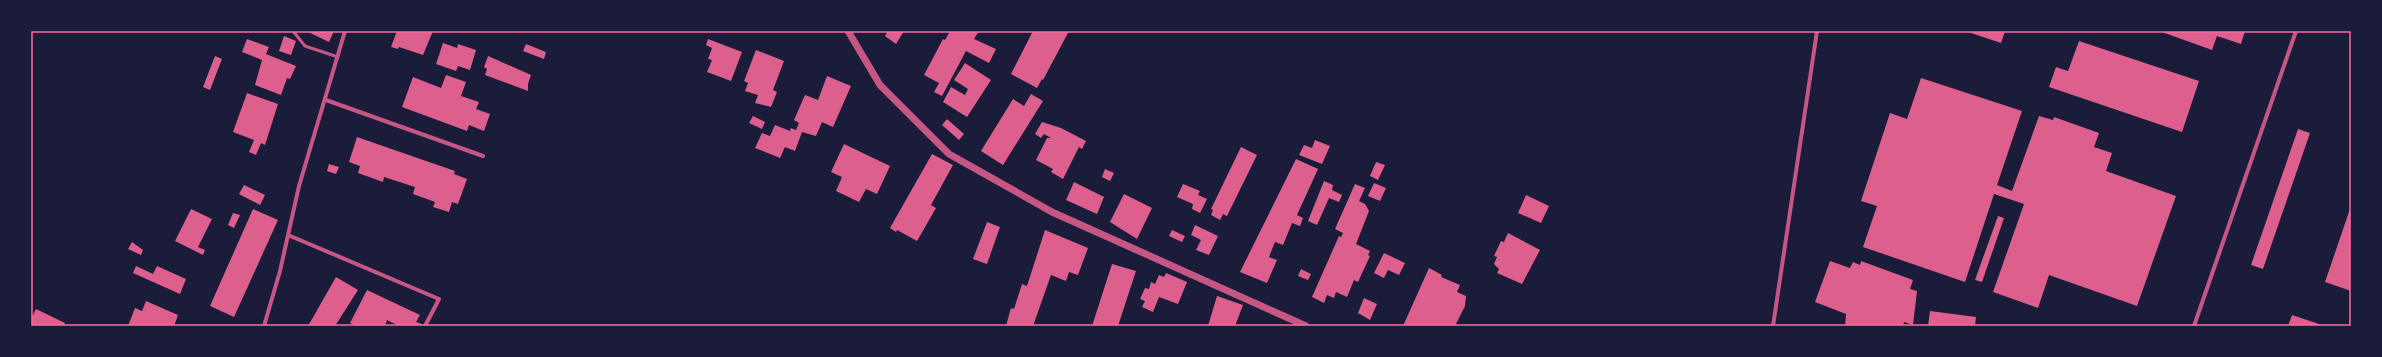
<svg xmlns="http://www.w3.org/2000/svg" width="2382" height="357" font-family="Inter,sans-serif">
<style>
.building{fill:#dd5f8e}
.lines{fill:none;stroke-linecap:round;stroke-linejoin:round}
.service{stroke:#c65784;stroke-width:3}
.minor{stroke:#c65784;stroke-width:4}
.tertiary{stroke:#c65784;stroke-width:7}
.neatline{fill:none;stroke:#ff6b9d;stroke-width:1.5}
</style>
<rect width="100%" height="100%" fill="#1b1b3a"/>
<path class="building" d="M306,31H334L329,42Z
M397,31H433L423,55L399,47L398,49L391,47Z
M888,31H904L896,44L885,36Z
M950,31H979L974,39L996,49L989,63L966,51L942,96L934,92L939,83L924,75L943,39L945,40Z
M1033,31H1069L1043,80L1042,79L1037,88L1011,74Z
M1965,31H2005L2001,43Z
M2159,31H2245L2241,44L2217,36L2212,50Z
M284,36L296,41L291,55L279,51Z
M247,39L269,47L266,54L296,66L290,79L287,78L281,95L255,85L262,60L242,52Z
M708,39L742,52L731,81L707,72L712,60L708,59L712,48L706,45Z
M2079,41L2199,81L2182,132L2049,87L2056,67L2068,71Z
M443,43L457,48L458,44L476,50L470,70L458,66L456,71L436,64Z
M526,44L546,52L544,59L523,51Z
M756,50L784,61L773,90L777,92L771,107L755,103L758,95L745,91L748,83L744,81Z
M215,56L222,59L210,90L203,87Z
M488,56L531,75L528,84V91L485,75L487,69L484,67Z
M965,63L991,80L967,117L943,102L951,87L965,95L968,89L954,80Z
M446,75L466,82L461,96L479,102L476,109L490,114L484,131L469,125L467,131L402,107L413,77L441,88Z
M827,76L851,86L833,127L822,122L816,136L802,132L795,151L785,147L780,158L755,148L762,133L770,136L775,125L790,131L791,128L796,130L799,123L794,120L805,95L818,100Z
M1921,78L2022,111L1997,185L2012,191L2039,116L2053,120L2054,117L2099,133L2094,147L2112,153L2106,171L2176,196L2137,306L2049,275L2038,308L1993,292L2024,204L1994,194L1965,282L1863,247L1877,206L1861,201L1890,113L1907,119Z
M247,93L278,104L265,145L261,143L256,155L249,152L254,140L233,132Z
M1031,94L1043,101L1003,165L981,151L1013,99L1024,106Z
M753,116L765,122L762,129L749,123Z
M947,119L964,134L959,140L942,125Z
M1042,122L1061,128L1086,141L1082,149L1079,147L1063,179L1051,172L1053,169L1036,160L1047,138H1051L1044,134L1041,138L1035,134Z
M2298,129L2310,133L2263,269L2251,265Z
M357,137L455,171L454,174L467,179L458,204L452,202L449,212L433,207L435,202L413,194L415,187L384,177L383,182L358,173L360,166L349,162Z
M1315,140L1330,146L1322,164L1299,155L1304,145L1312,148Z
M844,144L890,166L877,194L866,189L859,202L836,191L842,177L831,172Z
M1241,147L1257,155L1227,216L1223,214L1220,220L1211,215L1213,210L1211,209Z
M932,154L953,165L931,205L936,208L917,241L897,230L896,232L890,228Z
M1296,159L1318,169L1297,215L1303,218L1300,226L1292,223L1283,245L1275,242L1269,257L1277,260L1267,283L1240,272Z
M1376,162L1385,165L1378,180L1370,176Z
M329,164L339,167L336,174L327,171Z
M1105,169L1114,173L1110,181L1102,177Z
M1324,181L1333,185L1332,190L1342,195L1339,202L1329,198L1317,225L1308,221Z
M1074,182L1104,197L1097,214L1066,200Z
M1374,183L1386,188L1380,201L1368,196Z
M1183,184L1200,191L1198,195L1207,199L1200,213L1192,209L1193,204L1177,197Z
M1355,184L1365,188L1359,201L1365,204L1369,211L1356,244L1370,251L1368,255L1370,256L1358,282L1354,280L1347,297L1336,292L1334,298L1327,295L1324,303L1312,297L1339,236L1341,237L1343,233L1335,229Z
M244,185L265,195L260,205L239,194Z
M1124,194L1152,208L1137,239L1110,222Z
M1526,195L1549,206L1541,223L1518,213Z
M2351,206V291L2325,282Z
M191,209L212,219L198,247L205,250L203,255L175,241Z
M253,209L278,220L234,317L210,306Z
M233,213L240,215L234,228L228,225Z
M1998,216L2004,218L1982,282L1975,280Z
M987,222L1000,227L987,264L973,259Z
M1195,225L1218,236L1209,255L1196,250L1201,240L1191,235Z
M1045,230L1088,248L1078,275L1069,272L1066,281L1051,275L1033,326H1006L1011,308L1014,309L1022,284L1027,286Z
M1172,230L1185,236L1182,242L1169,236Z
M1508,233L1540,250L1522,284L1497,273L1499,269L1494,264L1497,257L1494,256L1501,241L1504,242Z
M132,242L143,250L141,255L128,249Z
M1384,253L1405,263L1399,275L1388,270L1384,278L1374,273Z
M1830,261L1850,268L1853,262L1860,265L1861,261L1913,280L1910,289L1917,291L1913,325L1904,322L1903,326H1845L1846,314L1815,302Z
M1112,264L1136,271L1118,326H1092Z
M136,266L153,274L157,266L186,279L180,294L133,273Z
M1429,268L1442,275L1441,277L1460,285L1457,292L1466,296L1465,306L1455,326H1403Z
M1301,269L1311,274L1308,280L1298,276Z
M1166,273L1187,282L1178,304L1159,297L1153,312L1142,307L1145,301L1140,299L1145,288L1149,289L1151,282L1155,284L1159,275L1164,277Z
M336,277L358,290L335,326H308Z
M367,290L420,315L416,322L422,324L421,326H399L387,320L385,326H357L350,323Z
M1217,296L1243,305L1235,326H1208Z
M1364,298L1377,304L1370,320L1358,313Z
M146,301L178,315L174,326H128L135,308L142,311Z
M36,309L65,323L64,326H31V319Z
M1930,311L1976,317L1975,326H1928Z
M2292,315L2319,324V326H2288Z"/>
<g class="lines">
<path class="service" d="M293,31L305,46L338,57"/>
<path class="minor" d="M326,100L483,156
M288,235L439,299L425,326
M264,326L280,271L299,186L345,31
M1773,326L1817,31
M2194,326L2296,31"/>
<path class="tertiary" d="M848,31L880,85L949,154L1052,212L1306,326"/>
</g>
<rect width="2382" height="357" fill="none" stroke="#1b1b3a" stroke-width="64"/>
<rect x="32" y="32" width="2318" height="293" class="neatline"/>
</svg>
